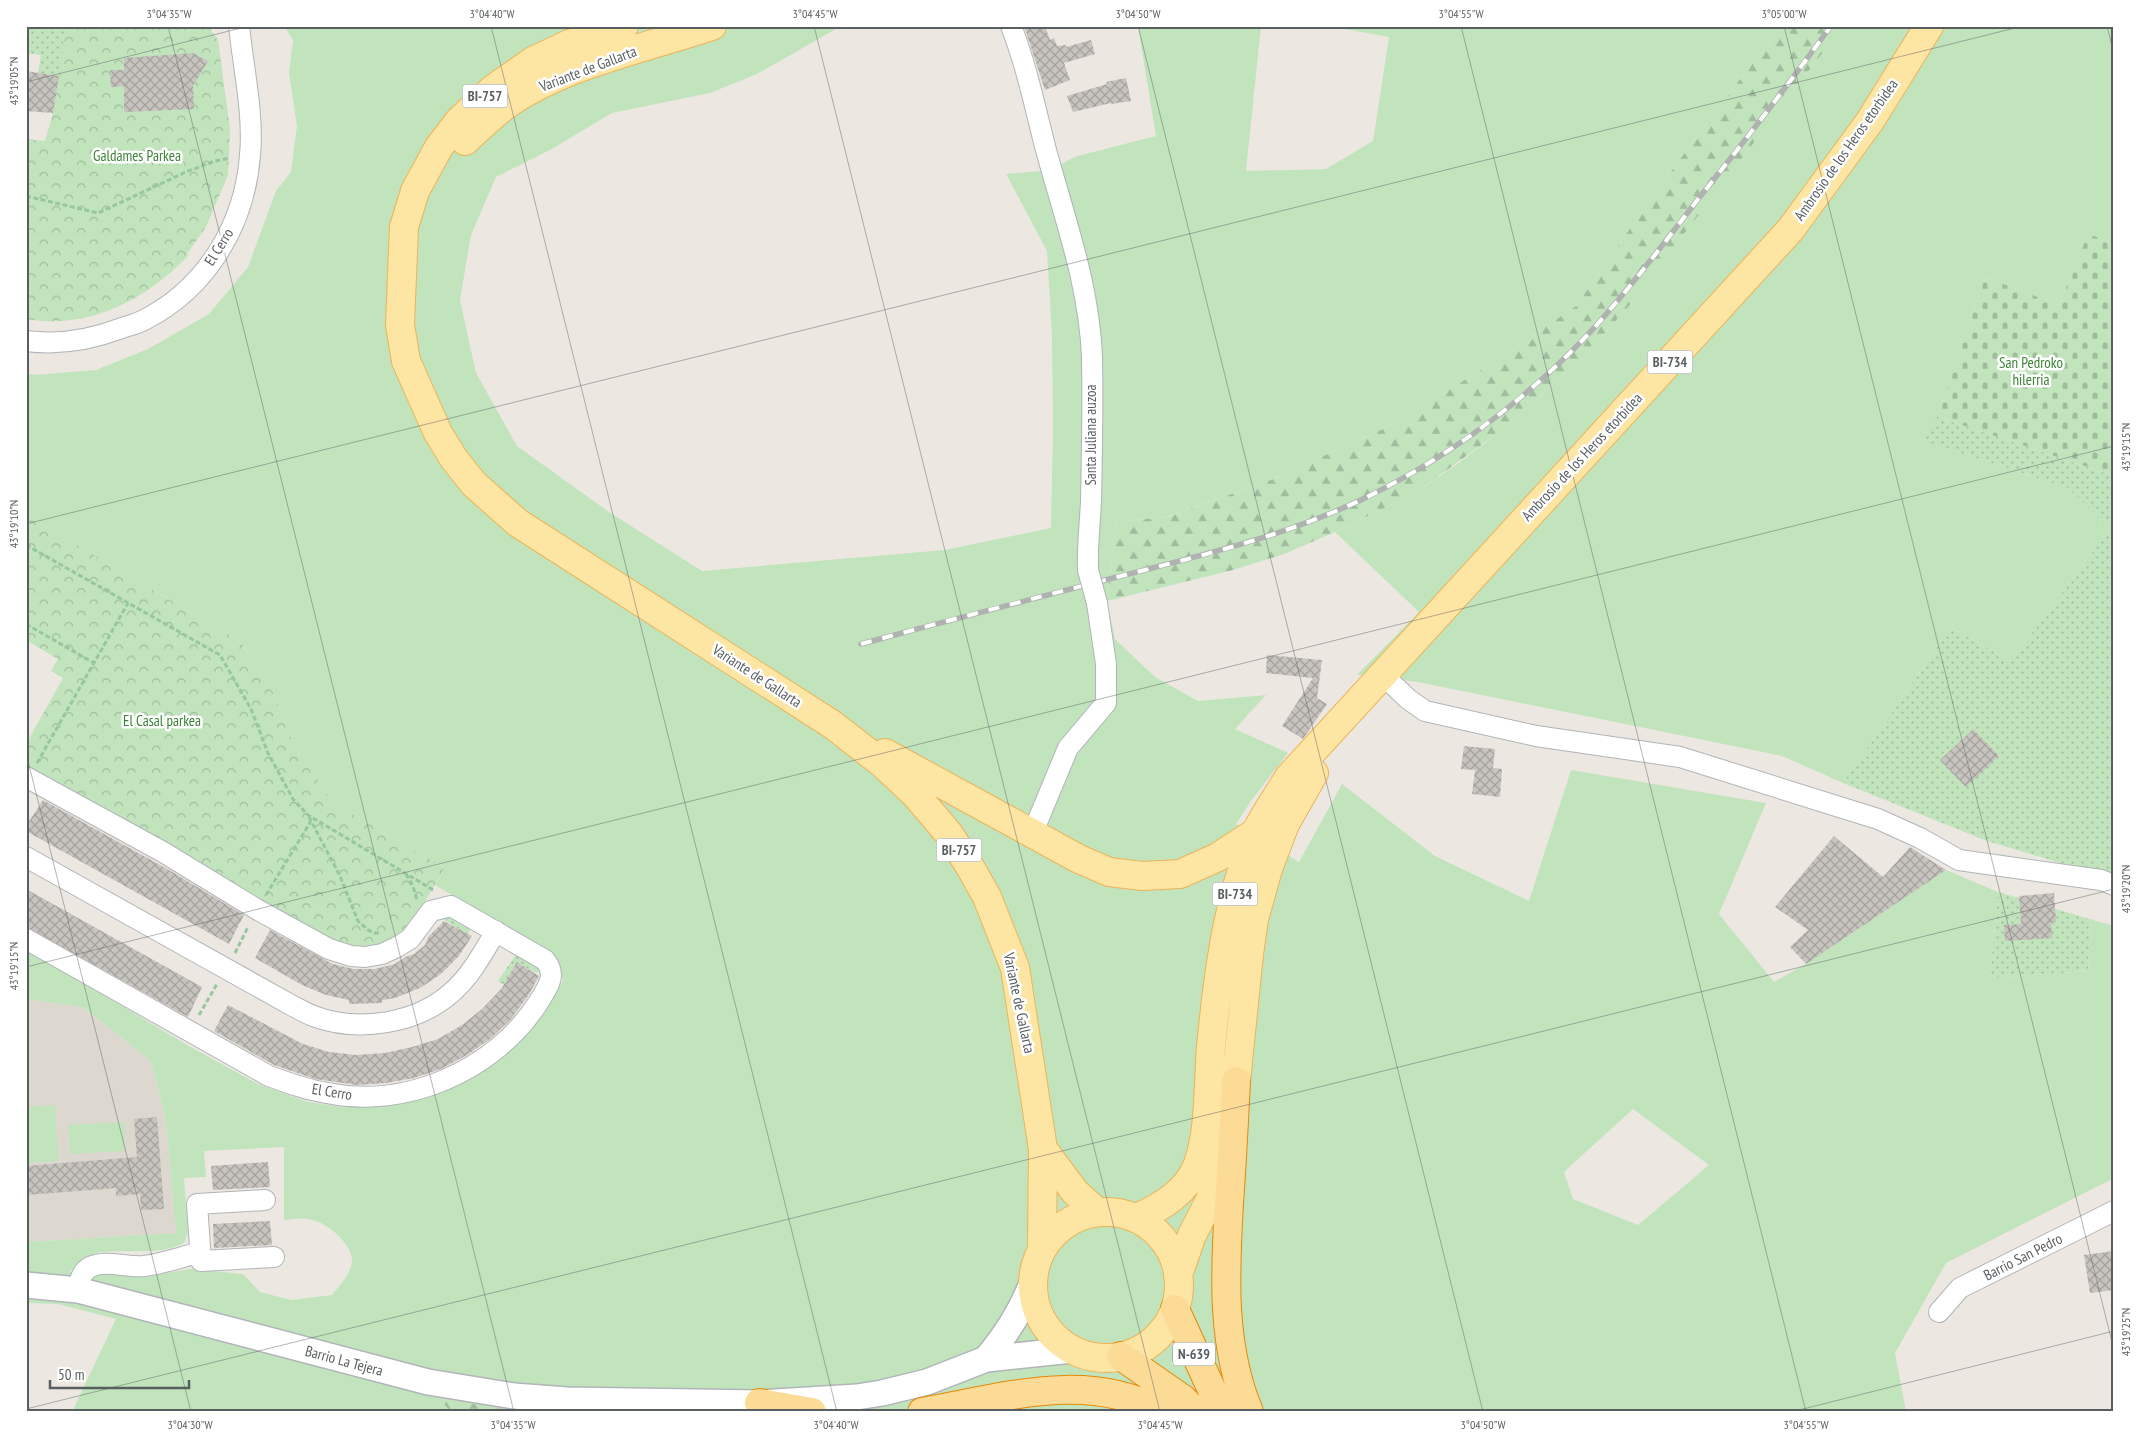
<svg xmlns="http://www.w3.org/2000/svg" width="2140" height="1438" font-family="'PT Sans Narrow',sans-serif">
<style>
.education{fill:#dcd7cf}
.grass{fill:#c1e4bd;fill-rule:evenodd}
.forest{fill:url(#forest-firs)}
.cemetery{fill:url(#cemetery-stones)}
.park{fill:url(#park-crowns)}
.garden{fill:url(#garden-dots)}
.building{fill:url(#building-cross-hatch)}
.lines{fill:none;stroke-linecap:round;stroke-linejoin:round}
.minor-casing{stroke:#b1b4b8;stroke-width:22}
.tertiary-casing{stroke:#b1b4b8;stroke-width:28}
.primary-casing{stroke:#eeb357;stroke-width:30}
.trunk-casing{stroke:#e88804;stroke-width:30}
.path{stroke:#97c79f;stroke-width:3;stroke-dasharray:5 2.5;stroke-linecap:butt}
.minor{stroke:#fff;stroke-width:20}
.tertiary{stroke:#fff;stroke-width:25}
.primary{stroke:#fde5a4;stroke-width:28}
.trunk{stroke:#fcdb96;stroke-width:28}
.rail-casing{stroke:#b0b1b1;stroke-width:5.5}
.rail{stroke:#fff;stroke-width:4;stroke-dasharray:11;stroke-linecap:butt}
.minor-bridge-casing{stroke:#b1b4b8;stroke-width:22;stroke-linecap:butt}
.minor-bridge{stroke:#fff;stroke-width:20}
.ticks{fill:none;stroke:#595e61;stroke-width:1;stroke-opacity:0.45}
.labels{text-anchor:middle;stroke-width:5;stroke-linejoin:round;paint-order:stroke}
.shield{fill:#fff;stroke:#8b8e90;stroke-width:1}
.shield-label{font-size:14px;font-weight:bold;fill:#595e61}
.street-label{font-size:15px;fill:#595e61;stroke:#fff}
.park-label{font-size:15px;fill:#3b8436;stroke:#fff}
.neatline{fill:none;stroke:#595e61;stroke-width:2}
.ticks-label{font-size:12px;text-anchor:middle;fill:#595e61}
</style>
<defs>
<pattern id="forest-firs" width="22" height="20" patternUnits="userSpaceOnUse" patternTransform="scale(1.25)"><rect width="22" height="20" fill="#c1e4bd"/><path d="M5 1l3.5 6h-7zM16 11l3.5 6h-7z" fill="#a0bc9d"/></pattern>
<pattern id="cemetery-stones" width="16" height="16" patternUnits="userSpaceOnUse" patternTransform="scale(1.25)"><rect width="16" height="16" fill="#c1e4bd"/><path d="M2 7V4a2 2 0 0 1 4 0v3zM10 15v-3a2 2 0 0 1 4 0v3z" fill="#a0bc9d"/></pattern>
<pattern id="park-crowns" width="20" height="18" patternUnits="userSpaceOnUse" patternTransform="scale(1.25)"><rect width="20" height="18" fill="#c1e4bd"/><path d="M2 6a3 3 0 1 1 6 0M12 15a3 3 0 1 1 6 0" fill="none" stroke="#a0bc9d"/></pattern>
<pattern id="garden-dots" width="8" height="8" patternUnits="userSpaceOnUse" patternTransform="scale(1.25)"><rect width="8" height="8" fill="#c1e4bd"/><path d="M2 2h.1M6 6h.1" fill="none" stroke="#a0bc9d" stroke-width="1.8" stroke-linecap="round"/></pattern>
<pattern id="building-cross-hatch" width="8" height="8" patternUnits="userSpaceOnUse" patternTransform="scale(1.25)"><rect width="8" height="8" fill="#c7c3be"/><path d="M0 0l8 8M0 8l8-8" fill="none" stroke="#a5a29e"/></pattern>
</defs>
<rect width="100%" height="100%" fill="#ece8e1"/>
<path class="education" d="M26,999L83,1007L151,1061L166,1121L176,1233L26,1242Z"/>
<path class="grass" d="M284,26H841L757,74L710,93L612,113L550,150L496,177L471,235L460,300L476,373L517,446L609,512L702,571L945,550L1051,528L1053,430L1052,335L1047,251L1006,174L1052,170L1074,157L1156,136L1138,26H1261L1246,171L1326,169L1373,141L1389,37L1328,26H1784L1747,70L1654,194L1576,306L1492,363L1396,423L1271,480L1166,517L1116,522L1107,601L1115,639L1155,677L1198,701L1266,695L1235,729L1288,753L1251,801L1236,824L1299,862L1342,784L1435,856L1529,901L1571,770L1766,803L1719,914L1774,982L1806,964L1946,870L1998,892L1990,978L2088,971L2090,919L2114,926V1178L1946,1263L1895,1353L1906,1412H510L440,1398L451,1412H72L116,1319L58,1304L26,1303V1242L176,1233L166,1121L151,1061L83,1007L26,999V949L189,1046L258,1084L308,1102L343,1107L405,1102L459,1085L494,1061L527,1030L563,981L560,968L553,955L435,885L445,868L334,803L295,748L274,694L241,642L26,515V373L35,375L96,370L148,349L209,314L248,267L276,191L291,172L297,126L289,73L293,40ZM1633,1109L1709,1165L1638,1225L1573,1199L1564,1172ZM284,1147V1220C292,1219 300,1218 308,1219C324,1220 354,1244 352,1262C350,1275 340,1285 332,1295L291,1300L260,1292L243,1274L192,1269L151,1275L104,1270L97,1272L92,1278L69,1271C81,1267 86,1254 101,1252C127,1249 160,1256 184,1243L188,1232L184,1178L206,1177L204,1151Z
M1843,26H2114V243L2088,234L2059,305L1985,277L1937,417L1923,440L2068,488L2110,529L2011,661L1951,627L1843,783L1782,756L1418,682L1357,675L1419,612L1335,532L1415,493L1460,462L1501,431L1584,356L1629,306Z
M55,1105L58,1161L26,1163V1107Z
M124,1122L125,1151L70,1154L68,1125Z"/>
<path class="forest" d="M1784,26H1843L1629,306L1584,356L1501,431L1415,493L1335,532L1284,554L1233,570L1107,601L1116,522L1167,517L1271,480L1396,423L1492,363L1576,306L1654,194L1747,70Z
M439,1398L508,1410L510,1412H451Z"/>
<path class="cemetery" d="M2088,234L2114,243V476L1937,417L1985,277L2059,305Z"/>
<path class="park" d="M65,26H208L218,40L230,129L228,175L206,227L187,254L189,255C146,300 89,330 26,319V139L45,141L53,113Z
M26,515L241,642L274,694L295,748L334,803L445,868C425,900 404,949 360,948C349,948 337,942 326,939L26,766V744L63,678L51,671L58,659L26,640Z"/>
<path class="garden" d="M26,26H65L59,76L38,73L41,55L26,53Z
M1937,417L2114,476V879L1987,841L1843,783L1951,627L2011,661L2110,529L2068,488L1922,440Z
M1998,892L2090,919L2088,971L1990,978Z
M444,913L471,928L468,934L436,915Z
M517,953L541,968L537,973L517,963L504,985L498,981Z"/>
<path class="building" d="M1024,26H1045L1050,40L1054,38L1057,46L1066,45V47L1091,40L1095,54L1064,63L1070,80L1045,90Z
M193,53L208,61L193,86L194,109L124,112V86L111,87L110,70H124V58Z
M26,71L59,76L53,113L26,111Z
M1126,78L1131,101L1111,104V103L1073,112L1067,96L1107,84L1106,82Z
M1267,655L1322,660L1317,698L1327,704L1303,739L1282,726L1313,678L1266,673Z
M1973,729L1999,756L1966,787L1940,760Z
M1464,746L1495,749L1493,768L1502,769L1500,797L1472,794L1475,770L1461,769Z
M43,800L169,870L244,915L229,944L26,831V826Z
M1834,836L1883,877L1910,847L1946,870L1806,964L1790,947L1808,930L1775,907Z
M26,889L202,987L188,1017L26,927Z
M2054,893L2056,922L2051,923L2052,938L2005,941L2004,925L2021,924L2019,896Z
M444,921L472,936L459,956L441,974L420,988L395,998L382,1000V1003L349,1004V1000L326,995L302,985L255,958L270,930L333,964L353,969H375L395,964L405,957L414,954L425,945L429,936Z
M517,962L539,976L528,996L511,1019L490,1039L467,1055L441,1069L414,1078L386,1083L357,1085L315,1079L274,1065L214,1031L228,1005L303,1044L329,1052L356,1055L385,1053L412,1047L438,1039L462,1025L482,1009L502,988Z
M157,1117L164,1209L141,1210L140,1194L116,1196V1188L26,1195V1166L137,1157L134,1119Z
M268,1162L270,1187L213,1190L211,1166Z
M270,1221L272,1245L214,1248L213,1224Z
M2114,1251V1290L2090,1293L2084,1255Z"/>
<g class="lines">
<defs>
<path id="minor" d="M1011,26C1027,67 1035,108 1046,150C1065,220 1089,284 1092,357C1093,405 1092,454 1091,501C1090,524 1087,547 1088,570
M26,341C58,345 90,340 119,329C127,326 137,324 144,320C207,288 245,224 250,155C254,115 243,66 239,26
M1382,674L1408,699L1425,711L1536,736L1680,757L1878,819L1920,838L1959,860L2101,880L2114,885
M26,777L163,852L258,910L329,949L351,956L365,957L382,954L397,947L410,939L431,911L451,906L545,960C558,976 547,988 538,1003C494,1071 406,1109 327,1093C307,1090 288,1083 269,1076L26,939
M1033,832L1068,748L1106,703V664L1097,603
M26,857L291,1005C299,1009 307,1014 316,1017C359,1032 416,1024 451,993C470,977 483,953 496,931
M265,1200L197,1204L201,1261L274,1257
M78,1290C79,1282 82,1271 90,1267C106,1259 127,1268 144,1266C162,1264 182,1257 200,1252
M1939,1312L1960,1288L2114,1211"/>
<path id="tertiary" d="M26,1285L78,1290L428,1382L514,1396L567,1400L759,1403L857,1397L882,1393L927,1382L986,1359L1072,1350
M986,1359C1006,1335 1021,1312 1032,1283"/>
<path id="primary" d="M624,26L569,44L533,61L493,89L459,121L439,147L415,191L404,227L400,325L406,361L438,433L454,459L474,484L518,523L833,725L883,764L915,794L949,834L969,865L987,897L1015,968L1043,1149L1042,1247
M465,141C479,128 493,114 509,103C564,65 648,47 712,26
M885,753L1079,859L1109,872L1142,876L1180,874L1218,857L1256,832
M1043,1149L1075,1192L1097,1212
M1033 1285a73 73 0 1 1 146 0a73 73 0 1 1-146 0Z
M1137,1218C1163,1206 1187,1192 1198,1164C1210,1130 1208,1084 1211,1047C1218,974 1227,901 1256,832C1265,813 1278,795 1289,777L1791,229L1870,121L1929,26
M1178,1275L1192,1235L1210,1200L1224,1150L1236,1081L1249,954L1254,919L1268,869L1285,824L1314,773"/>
<path id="trunk" d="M1236,1081C1234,1122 1232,1162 1229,1203C1225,1273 1221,1345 1249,1412
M1175,1309L1222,1412
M1121,1356L1183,1399L1195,1412
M759,1403L812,1412
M922,1412C1004,1398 1085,1370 1163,1412"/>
</defs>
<use href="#minor" class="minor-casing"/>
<use href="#tertiary" class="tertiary-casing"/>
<use href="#primary" class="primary-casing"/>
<use href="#trunk" class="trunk-casing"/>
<path class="path" d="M26,196L98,213L186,172L215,161L230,158
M26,545L220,655L251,709L268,753L293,799L308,815L435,891
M26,624L94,663
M37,763L128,603
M309,817L340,876L358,921L368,930L375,933H380
M406,874L413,886L417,900
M266,895L311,821
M235,953L248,927
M199,1015L217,984"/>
<use href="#minor" class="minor"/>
<use href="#tertiary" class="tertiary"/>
<use href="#primary" class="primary"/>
<use href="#trunk" class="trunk"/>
<defs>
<path id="rail" d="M861,644C946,621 1031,599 1117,577C1200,556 1285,536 1363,499C1449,457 1528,399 1593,329C1631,287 1665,242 1699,198C1744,142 1788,85 1831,26"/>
</defs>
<use href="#rail" class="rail-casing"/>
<use href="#rail" class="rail"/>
<defs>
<path id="minor-bridge" d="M1088,570L1097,603"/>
</defs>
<use href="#minor-bridge" class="minor-bridge-casing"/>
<use href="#minor-bridge" class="minor-bridge"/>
</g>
<path class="ticks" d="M168,26L514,1412M491,26L837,1412M814,26L1160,1412M1138,26L1483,1412M1461,26L1806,1412M1784,26L2114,1350M2107,26L2114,54M26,82L249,26M26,524L2023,26M26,753L191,1412M26,967L2114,446M26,1409L2114,889M1791,1412L2114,1331"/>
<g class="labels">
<g class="shield">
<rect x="462.5" y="84.5" width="45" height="23" rx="4"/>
<rect x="1647.5" y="350.5" width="45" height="23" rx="4"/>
<rect x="936.5" y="838.5" width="45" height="23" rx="4"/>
<rect x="1212.5" y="882.5" width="45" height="23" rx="4"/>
<rect x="1173" y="1342.5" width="42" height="23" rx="4"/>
</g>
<g class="shield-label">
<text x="485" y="101">BI-757</text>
<text x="1670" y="367">BI-734</text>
<text x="959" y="855">BI-757</text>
<text x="1235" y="899">BI-734</text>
<text x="1194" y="1359">N-639</text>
</g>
<g class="street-label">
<text transform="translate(588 69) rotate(-21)" y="5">Variante de Gallarta</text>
<text transform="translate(1846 150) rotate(-55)" y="5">Ambrosio de los Heros etorbidea</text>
<text transform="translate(219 247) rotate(-58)" y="5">El Cerro</text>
<text transform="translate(1091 435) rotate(-90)" y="5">Santa Juliana auzoa</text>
<text transform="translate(1582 457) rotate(-47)" y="5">Ambrosio de los Heros etorbidea</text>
<text transform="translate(757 676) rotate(33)" y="5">Variante de Gallarta</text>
<text transform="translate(1019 1003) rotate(78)" y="5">Variante de Gallarta</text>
<text transform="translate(332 1092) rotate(9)" y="5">El Cerro</text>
<text transform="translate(2023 1257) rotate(-27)" y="5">Barrio San Pedro</text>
<text transform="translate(344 1361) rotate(15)" y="5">Barrio La Tejera</text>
</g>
<g class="park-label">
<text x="137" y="161">Galdames Parkea</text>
<text x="2031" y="368">San Pedroko<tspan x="2031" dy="17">hilerria</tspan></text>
<text x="162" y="726">El Casal parkea</text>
</g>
</g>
<rect width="2140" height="1438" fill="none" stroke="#ffffff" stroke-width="55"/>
<path d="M50 1380v8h139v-8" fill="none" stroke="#595e61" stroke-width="2.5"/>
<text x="58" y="1380" font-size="15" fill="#595e61" stroke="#ffffff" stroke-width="4" paint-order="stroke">50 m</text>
<rect x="28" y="28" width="2084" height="1382" class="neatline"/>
<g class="ticks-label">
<text x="169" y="18">3°04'35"W</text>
<text x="492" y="18">3°04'40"W</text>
<text x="815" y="18">3°04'45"W</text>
<text x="1138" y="18">3°04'50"W</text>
<text x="1461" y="18">3°04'55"W</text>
<text x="1784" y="18">3°05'00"W</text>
<text transform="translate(14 81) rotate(-90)" y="4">43°19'05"N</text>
<text transform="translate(2126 447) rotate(-90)" y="4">43°19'15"N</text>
<text transform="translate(14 524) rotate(-90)" y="4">43°19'10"N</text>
<text transform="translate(2126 889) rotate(-90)" y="4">43°19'20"N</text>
<text transform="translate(14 966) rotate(-90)" y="4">43°19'15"N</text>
<text transform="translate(2126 1332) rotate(-90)" y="4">43°19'25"N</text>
<text x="190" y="1429">3°04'30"W</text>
<text x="513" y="1429">3°04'35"W</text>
<text x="836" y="1429">3°04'40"W</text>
<text x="1160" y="1429">3°04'45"W</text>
<text x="1483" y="1429">3°04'50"W</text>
<text x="1806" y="1429">3°04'55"W</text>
</g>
</svg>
